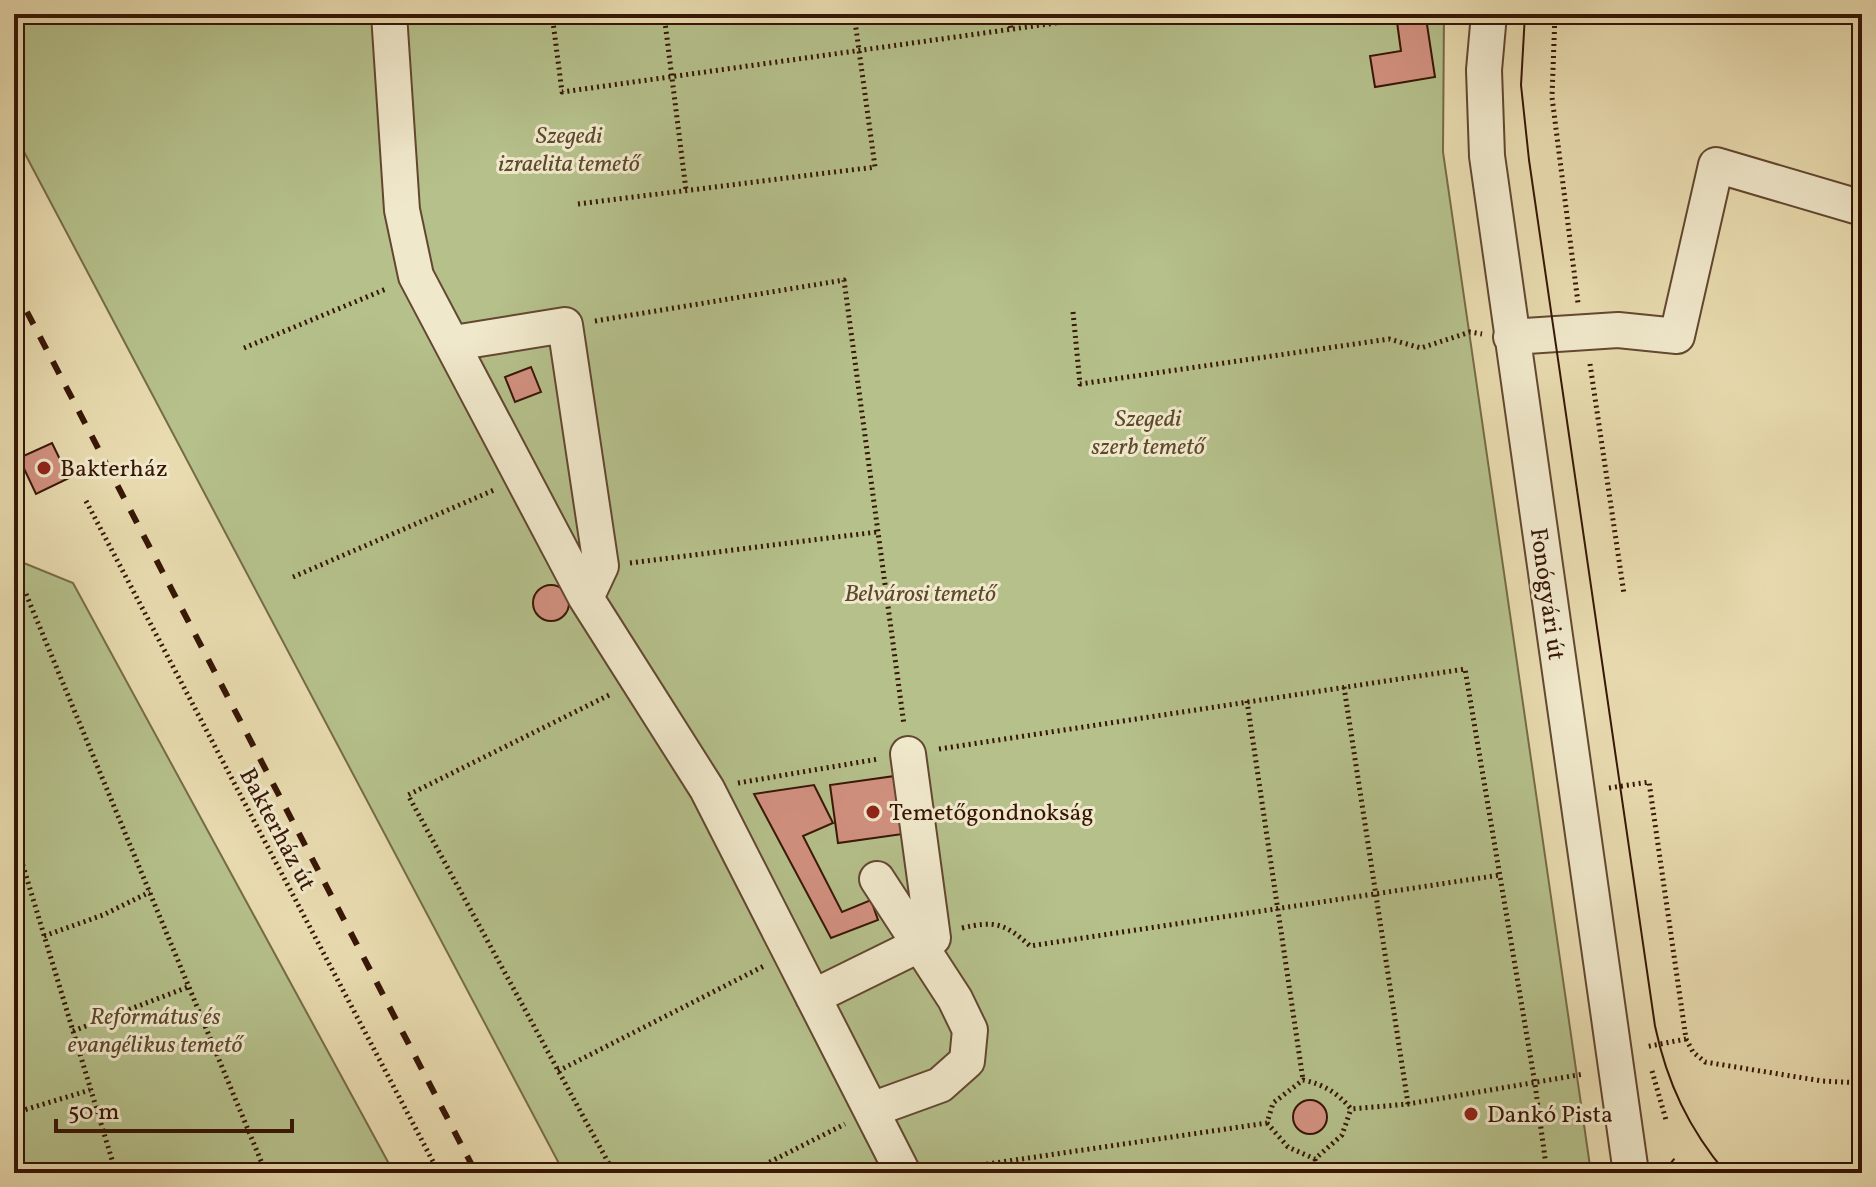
<svg xmlns="http://www.w3.org/2000/svg" width="1876" height="1187" font-family="Vollkorn,serif">
<style>
.green{fill:#b5c08b;stroke:#766b48;stroke-width:2}
.building{fill:#d29180;stroke:#371606;stroke-width:2}
.lines{fill:none;stroke-linecap:round;stroke-linejoin:round}
.minor-casing{stroke:#634730;stroke-width:38}
.path{stroke:#371606;stroke-width:5;stroke-dasharray:2 4;stroke-linecap:butt}
.minor{stroke:#f0e8cb;stroke-width:34}
.tram{stroke:#371606;stroke-width:2}
.rail{stroke:#371606;stroke-width:6;stroke-dasharray:14 14;stroke-linecap:butt}
.poi-dot{fill:#8f2418;stroke:#f0e8cb;stroke-width:3}
.labels{text-anchor:middle;stroke-width:6;stroke-linejoin:round;paint-order:stroke}
.park-label{font-size:24px;font-style:italic;fill:#5d492e;stroke:#f0e8cb}
.poi-label{font-size:24px;fill:#371606;stroke:#f0e8cb;text-anchor:start}
.street-label{font-size:24px;fill:#371606;stroke:#f0e8cb}
</style>
<rect width="100%" height="100%" fill="#e8dbaf"/>
<filter id="stains"><feTurbulence type="fractalNoise" baseFrequency=".0025" numOctaves="4"/><feColorMatrix values="0 0 0 0 .2 0 0 0 0 .09 0 0 0 0 .02 0 0 0 .5 -.17"/></filter>
<radialGradient id="worn" r=".72"><stop offset=".6" stop-color="#630" stop-opacity="0"/><stop offset="1" stop-color="#630" stop-opacity=".3"/></radialGradient>
<path class="green" d="M14,14H1444L1443,152L1591,1173H564L14,133Z
M14,559L73,583L394,1173H14Z"/>
<path class="building" d="M1426,18L1435,77L1375,87L1370,56L1401,51L1397,22Z
M531,367L541,392L515,402L505,377Z
M52,443L69,478L36,494L19,458Z
M533 603a18 18 0 1 1 36 0a18 18 0 1 1-36 0Z
M902,775L910,833L838,843L830,785Z
M814,785L833,823L803,836L842,912L871,900L878,920L831,938L754,794Z
M1293 1117a17 17 0 1 1 34 0a17 17 0 1 1-34 0Z"/>
<g class="lines">
<defs>
<path id="minor" d="M389,14L402,210L416,276L586,598L707,789L903,1173
M1489,14L1484,70L1487,156L1631,1173
M1511,337L1618,330L1677,336L1716,165L1862,208
M454,343L565,325L601,566L586,598
M813,997L933,938L908,754
M871,1110L940,1085L967,1061L970,1030L955,999L877,879"/>
</defs>
<use href="#minor" class="minor-casing"/>
<path class="path" d="M552,14L562,92L1120,14
M664,14L686,190
M1008,14L1011,29
M1555,14L1552,97L1578,303
M578,204L875,167L854,14
M1073,312L1080,384L1389,339L1421,348L1470,332L1482,334
M595,321L844,280L904,725
M244,348L386,289
M1590,364L1624,594
M86,501L439,1173
M630,563L877,532
M293,577L494,490
M26,594L266,1173
M1344,687L1408,1104
M609,695L408,795L614,1173
M1247,701L1303,1080
M939,749L1465,669L1535,1084L1547,1173
M738,783L878,759
M1609,788L1649,782L1686,1039L1645,1047
M14,836L116,1173
M962,928C995,920 1006,924 1030,946L1500,875
M44,936L103,915L150,892
M73,1031L188,987
M1686,1039L1693,1052L1705,1062L1822,1081L1862,1083
M558,1071L764,966
M1652,1071L1666,1120
M14,1113L90,1090
M1267,1123L1288,1147L1315,1159L1342,1135L1351,1109
M1315,1159L1317,1173
M1672,1160L1687,1173
M933,1172L1267,1123L1273,1103L1303,1080C1323,1084 1338,1093 1351,1109L1408,1104L1584,1074
M748,1173L845,1124"/>
<use href="#minor" class="minor"/>
<path class="tram" d="M1525,14L1521,85L1529,160L1655,1026C1667,1083 1689,1129 1726,1173"/>
<path class="rail" d="M14,287L476,1173"/>
</g>
<g class="poi-dot">
<circle cx="44" cy="468" r="8"/>
<circle cx="873" cy="812" r="8"/>
<circle cx="1471" cy="1114" r="8"/>
</g>
<g class="labels">
<g class="park-label">
<text x="569" y="143">Szegedi<tspan x="569" dy="28">izraelita temető</tspan></text>
<text x="1148" y="426">Szegedi<tspan x="1148" dy="28">szerb temető</tspan></text>
<text x="920" y="601">Belvárosi temető</text>
<text x="155" y="1024">Református és<tspan x="155" dy="28">evangélikus temető</tspan></text>
</g>
<g class="poi-label">
<text x="60" y="476">Bakterház</text>
<text x="889" y="820">Temetőgondnokság</text>
<text x="1487" y="1122">Dankó Pista</text>
</g>
<g class="street-label">
<text transform="translate(1548 594) rotate(82)" y="8">Fonógyári út</text>
<text transform="translate(278 829) rotate(62)" y="8">Bakterház út</text>
</g>
</g>
<rect width="1876" height="1187" fill="none" stroke="#e8dbaf" stroke-width="48"/>
<rect x="16" y="16" width="1844" height="1155" fill="none" stroke="#371606" stroke-width="4"/>
<rect x="24" y="24" width="1828" height="1139" fill="none" stroke="#371606" stroke-width="2"/>
<path d="M56 1119v12h236v-12" fill="none" stroke="#371606" stroke-width="4"/>
<text x="68" y="1119" font-size="24" fill="#371606" stroke="#f0e8cb" stroke-width="6" paint-order="stroke">50 m</text>
<rect width="100%" height="100%" filter="url(#stains)"/>
<rect width="100%" height="100%" fill="url(#worn)"/>
</svg>
